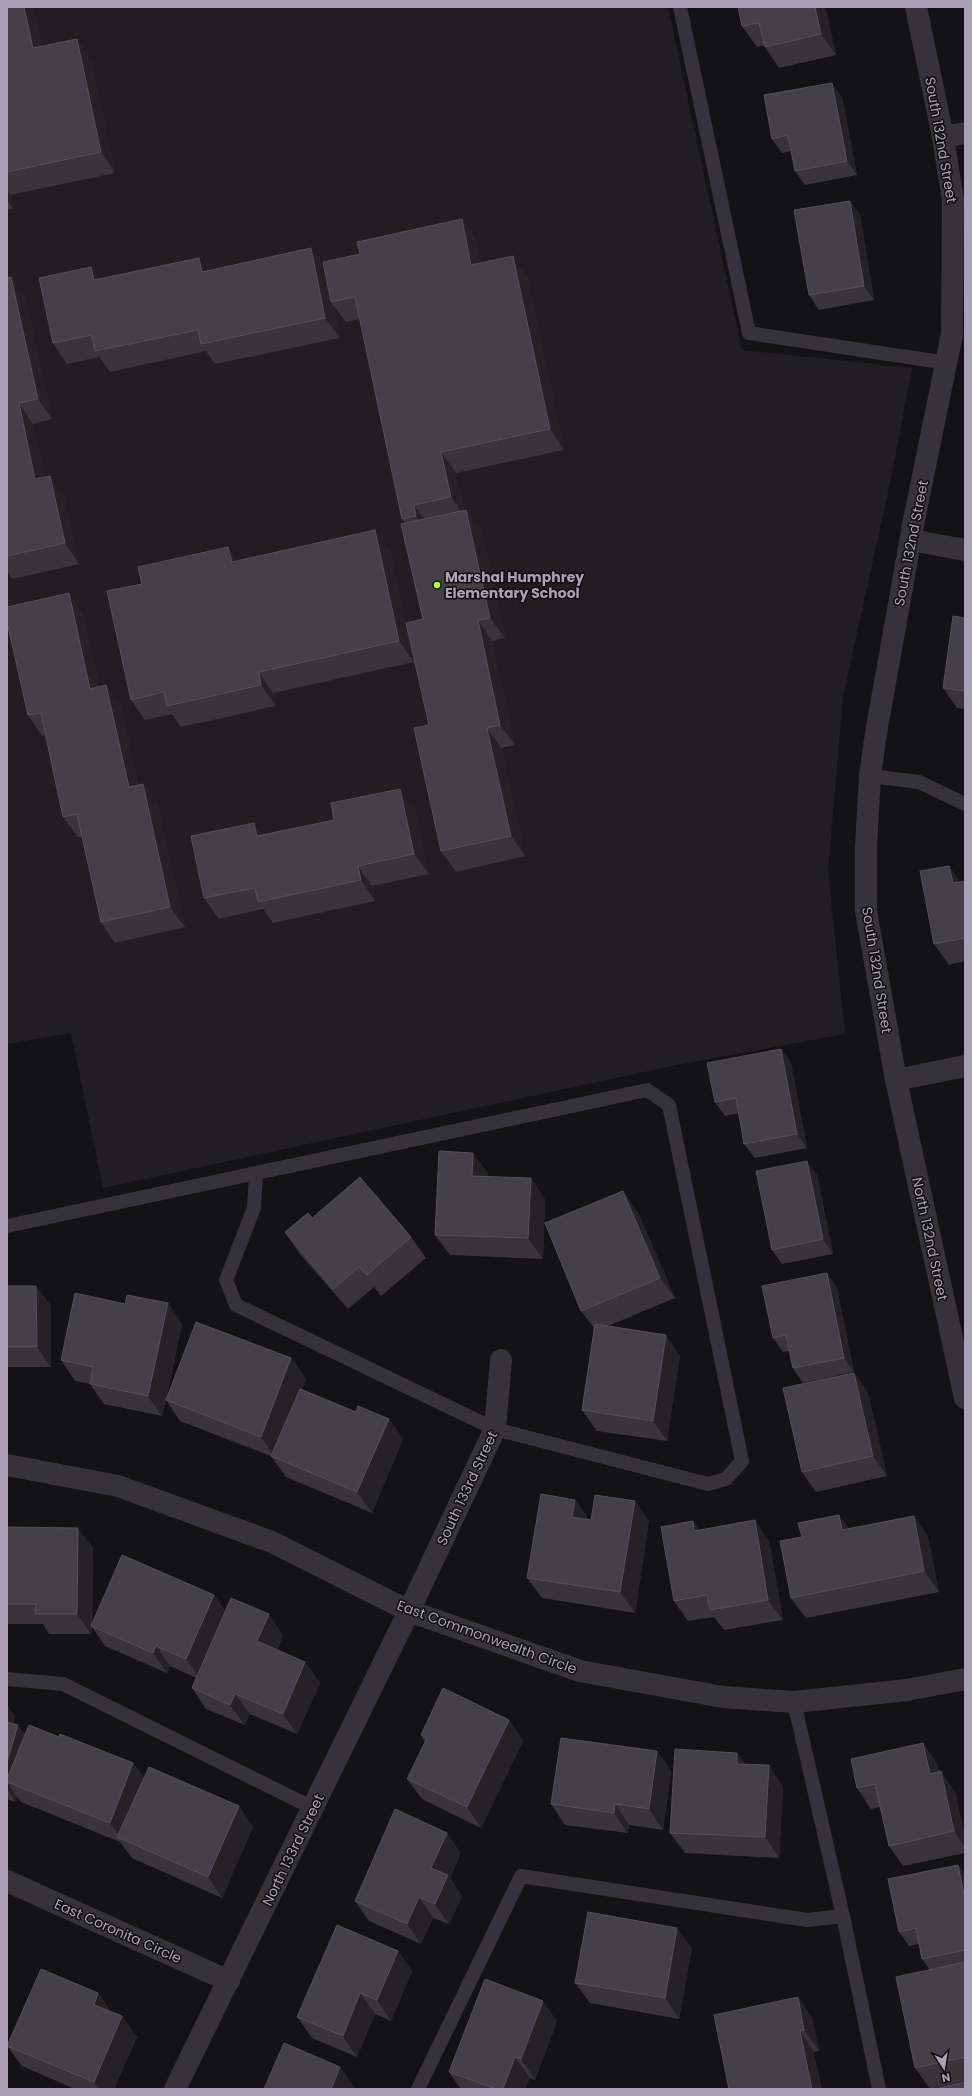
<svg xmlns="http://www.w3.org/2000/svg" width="972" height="2096" font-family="Poppins,sans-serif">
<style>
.built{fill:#201e21}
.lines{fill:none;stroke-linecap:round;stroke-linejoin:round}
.service{stroke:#363239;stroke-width:14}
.minor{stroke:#363239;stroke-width:22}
.tertiary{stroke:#363239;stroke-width:22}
.wall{fill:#38343a}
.shaded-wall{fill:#242225}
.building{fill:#444048;stroke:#544f59}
.poi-dot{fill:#b3ff1f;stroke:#0e0d0f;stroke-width:1.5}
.labels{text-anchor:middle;stroke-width:3;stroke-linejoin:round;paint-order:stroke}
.street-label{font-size:14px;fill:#a9a2b6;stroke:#0e0d0f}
.poi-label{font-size:14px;font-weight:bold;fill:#a9a2b6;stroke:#0e0d0f;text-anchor:start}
</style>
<rect width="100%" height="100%" fill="#131214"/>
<path class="built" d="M7,7H668L742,350L912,368L892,474L843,697L828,871L845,1034L672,1066L103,1188L71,1033L7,1044Z"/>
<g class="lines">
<path class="service" d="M680,7L749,333L947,363
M870,776L919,782L965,804
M7,1226L647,1090L669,1105L742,1461L726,1479L708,1484L495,1429L236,1305L226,1280L254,1208L256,1173
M7,1679L63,1684L313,1808
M794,1702L843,1916L879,2089
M418,2089L521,1876L807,1920L843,1916"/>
<path class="minor" d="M916,7L943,137
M911,540L965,550
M896,1080L965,1066
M7,1465L118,1486L272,1542L409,1611L580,1671L723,1697L794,1702L907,1690L965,1679
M7,1881L229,1981
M175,2089L409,1611L495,1429L501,1360"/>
<path class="tertiary" d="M965,133L943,137L953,200L952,334L914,520L876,733L870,776L866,846V911L896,1080L965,1398"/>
</g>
<path class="wall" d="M7,7L43,46L77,39L91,60L115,173L10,195L13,209L7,210Z
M738,7H825L836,55L779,68L765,47V45L757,47L742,26Z
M842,97L857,175L805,185L795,171L791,151L782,153L772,139Z
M850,201L860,215L874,300L819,310L809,295Z
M462,219L476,240L481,263L527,276L564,450L456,473L464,510H466L481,530L505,638L492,641L515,745L501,748L525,856L456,872L441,851L429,725L423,619L405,523L402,519L360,319L346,322L332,304L340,338L215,364L206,351L110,372L99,357L67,364L53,343L91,267L99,279L207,270L324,267Z
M7,278L25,298L52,419L33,424L45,477L50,476L64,497L79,564L12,579L7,572Z
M375,530L390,551L414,662L273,693L276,706L181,727L172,714L145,720L131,700L142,584L228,547L237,561Z
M69,593L83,614L99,687L106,685L121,706L138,785L143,784L157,804L185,927L115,943L101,922L82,837H78L63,817L45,735L42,736L28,715Z
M965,618V709L957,708L943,688Z
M415,809L429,874L372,886L375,901L273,923L263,909L219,919L204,898L254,823L262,835Z
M965,881V961L949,965L934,944L961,882Z
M781,1049L791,1063L807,1148L755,1158L744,1144L739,1113L725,1116L715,1102Z
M488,1173L487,1177L545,1199L543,1259L450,1255L435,1235Z
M817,1175L833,1254L782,1264L772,1250Z
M638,1212L675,1298L608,1326L680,1355L667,1441L597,1431L582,1410L594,1328L581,1311Z
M312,1218L411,1237L426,1258L381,1296L374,1287L348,1309L299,1253L285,1232Z
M827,1273L837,1288L854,1372L803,1383L793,1368L789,1351L783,1352L773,1338Z
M7,1286H36L51,1306V1367H7Z
M168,1303L182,1324L166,1400L291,1358L306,1379L302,1389L356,1412L389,1419L403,1439L372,1513L286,1477L271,1456L180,1421L166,1400L162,1416L104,1404L90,1384L75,1381L61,1360L125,1304Z
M854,1373L868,1393L887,1476L816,1492L802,1472Z
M575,1500L589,1520H591L635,1501L649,1521L635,1613L542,1598L527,1578Z
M839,1515L849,1529L914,1516L928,1537L939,1592L806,1618L791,1598L802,1537Z
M7,1527L93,1548L92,1624L214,1595L225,1611L283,1635L277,1650L305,1662L320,1683L297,1734L250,1714L245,1725L206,1709L192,1688L196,1678L170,1666L167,1673L105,1646L92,1627L91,1634H49L43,1624H7Z
M699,1530L769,1541L783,1620L724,1630L714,1617L688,1621L674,1601Z
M7,1705L15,1717L13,1724L25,1734L59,1737L133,1763L144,1778L239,1806L253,1827L222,1898L132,1858L120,1842L21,1802L17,1797L15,1802L7,1799Z
M509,1720L523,1741L481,1828L422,1799L407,1779L425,1742L421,1735Z
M923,1743L937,1764L939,1772L955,1792L965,1836V1853L903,1866L889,1846L880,1807L871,1809L857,1788Z
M657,1751L671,1771L663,1830L629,1825L628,1833L565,1825L551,1804Z
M737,1753L745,1764L783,1786L779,1858L685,1853L670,1833Z
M461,1853L450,1878L462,1896L449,1924L433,1918L421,1944L369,1921L355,1901Z
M958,1865L965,1875V2081L930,2089L915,2068L930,1970L922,1959L919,1944L909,1946L899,1932Z
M692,1948L679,2019L590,2003L575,1983Z
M398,1951L412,1971L391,2021L375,2014L357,2057L312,2038L297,2017Z
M98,1993L111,2012L122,2016L137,2037L114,2089H75L22,2066L7,2046Z
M798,1997L812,2018L819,2051L814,2052L729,2089Z
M557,2021L535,2080L530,2078L525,2089H461L449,2072Z"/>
<path class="shaded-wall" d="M24,7H34L48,69L33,48Z
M815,7H825L836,55L821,34Z
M77,39L91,60L115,173L101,152Z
M832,83L842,97L857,175L847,161Z
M7,191L10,195L13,209L7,200Z
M850,201L860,215L874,300L864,286Z
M462,219L476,240L486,285L471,265Z
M311,248L325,269L331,302L332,304L340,338L325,318Z
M513,256L527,276L564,450L550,429Z
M199,258L213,278L202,272Z
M91,267L105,288L94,280Z
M11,277L25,298L52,419L38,399Z
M19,403L33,424L50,500L35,479Z
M441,452L456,473L465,517L451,497Z
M50,476L64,497L79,564L65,543Z
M414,505L428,525L431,536L416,516Z
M466,510L481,530L505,638L490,618Z
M375,530L390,551L414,662L399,641Z
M228,547L242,568L232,562Z
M69,593L83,614L104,709L90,689Z
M478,620L492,641L515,745L500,725Z
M259,672L273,693L276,706L261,685Z
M106,685L121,706L143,808L129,787Z
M487,728L501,748L525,856L511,836Z
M143,784L157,804L185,927L170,907Z
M400,789L415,809L429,874L414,854Z
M254,823L268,843L257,836Z
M358,866L372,886L375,901L361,880Z
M949,866L964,886L953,883Z
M781,1049L791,1063L807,1148L797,1134Z
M473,1153L488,1173L486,1196L472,1176Z
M807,1161L817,1175L833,1254L823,1239Z
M531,1178L545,1199L543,1259L528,1238Z
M623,1191L638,1212L675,1298L660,1278Z
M827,1273L837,1288L854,1372L844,1358Z
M36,1286L51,1306V1367L37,1347Z
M168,1303L182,1324L162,1416L148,1396Z
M666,1335L680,1355L667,1441L653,1421Z
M291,1358L306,1379L275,1458L261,1437Z
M854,1373L868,1393L887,1476L873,1456Z
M389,1419L403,1439L372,1513L357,1492Z
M575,1500L589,1520L572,1517Z
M635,1501L649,1521L635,1613L620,1592Z
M839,1515L853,1535L842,1530Z
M914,1516L928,1537L939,1592L924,1571Z
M755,1520L769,1541L783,1620L768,1600Z
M693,1521L707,1542L694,1531Z
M78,1528L93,1548L91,1634L77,1614Z
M214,1595L229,1616L200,1679L186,1659Z
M269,1614L283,1635L271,1662L257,1641Z
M156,1646L170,1666L167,1673L153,1653Z
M305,1662L320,1683L297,1734L283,1714Z
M235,1694L250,1714L245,1725L230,1705Z
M7,1705L15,1717L9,1738L7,1736Z
M509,1720L523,1741L481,1828L467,1807Z
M18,1725L33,1746L7,1782V1762Z
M923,1743L937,1764L944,1794L930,1774Z
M657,1751L671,1771L663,1830L649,1809Z
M737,1753L752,1773L737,1764Z
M133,1763L148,1784L121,1839L110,1823Z
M769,1765L783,1786L779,1858L765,1837Z
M941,1771L955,1792L965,1836V1847L954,1831Z
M7,1782L17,1797L15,1802L7,1789Z
M615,1804L629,1825L628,1833L614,1813Z
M239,1806L253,1827L222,1898L208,1877Z
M447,1833L461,1853L450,1878L462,1896L449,1924L435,1904L431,1868Z
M958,1865L965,1875V1899Z
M419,1897L433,1918L421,1944L407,1924Z
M677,1928L692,1948L679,2019L665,1998Z
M398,1951L412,1971L391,2021L377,2000Z
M98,1993L113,2014L94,2005Z
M360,1993L375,2014L357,2057L343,2036Z
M798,1997L812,2018L819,2051L804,2030Z
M543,2001L557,2021L535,2080L521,2059Z
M122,2016L137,2037L114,2089H98L94,2082Z
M800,2031L814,2052L822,2089H812Z
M515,2057L530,2078L525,2089H503Z
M340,2067L355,2088L354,2089H331Z"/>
<path class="building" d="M7,7H24L33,48L77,39L101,152L7,172Z
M738,7H815L821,34L765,47L759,23L742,26Z
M832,83L847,161L795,171L788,135L772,139L764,95Z
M850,201L864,286L809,295L794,210Z
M462,219L471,265L513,256L550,429L441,452L451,497L414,505L416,516L402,519L355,297L331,302L323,262L360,254L357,242Z
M311,248L325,318L201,344L198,330L95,351L92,335L53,343L39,278L91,267L94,280L199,258L202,272Z
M11,277L38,399L19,403L35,479L50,476L65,543L7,556V278Z
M466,510L490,618L478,620L500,725L487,728L511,836L441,851L414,728L429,725L406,623L423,619L401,524Z
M375,530L399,641L259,672L261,685L167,706L164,692L131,700L107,591L142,584L138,567L228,547L232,562Z
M69,593L90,689L106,685L129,787L143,784L170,907L101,922L77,814L63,817L41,713L28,715L7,622V607Z
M953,616L965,618V691L943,688Z
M400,789L414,854L358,866L361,880L258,902L255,888L204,898L191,836L254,823L257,836L334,820L331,803Z
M949,866L953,883L965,881V938L934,944L920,871Z
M781,1049L797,1134L744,1144L736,1098L715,1102L707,1063Z
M439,1151L473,1153L472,1176L531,1178L528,1238L435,1235Z
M807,1161L823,1239L772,1250L756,1171Z
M360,1177L411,1237L367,1275L359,1267L333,1289L285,1232L308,1213L312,1218Z
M623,1191L660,1278L581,1311L545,1223Z
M827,1273L844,1358L793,1368L786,1335L773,1338L762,1286Z
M7,1286H36L37,1347H7Z
M75,1293L125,1304L127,1295L168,1303L148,1396L90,1384L93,1367L61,1360Z
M196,1322L291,1358L261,1437L166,1400Z
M595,1324L666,1335L653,1421L582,1410Z
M854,1373L873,1456L802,1472L783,1388Z
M300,1389L356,1412L358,1406L389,1419L357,1492L271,1456Z
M541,1494L575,1500L572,1517L591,1520L595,1495L635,1501L620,1592L527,1578Z
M839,1515L842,1530L914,1516L924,1571L791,1598L780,1541L802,1537L798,1523Z
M755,1520L768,1600L710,1610L707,1595L674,1601L661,1527L693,1521L694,1531Z
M7,1527L78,1528L77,1614H35L36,1604H7Z
M122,1555L214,1595L186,1659L156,1646L153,1653L91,1626Z
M231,1598L269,1614L257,1641L305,1662L283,1714L235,1694L230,1705L192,1688Z
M443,1688L509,1720L467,1807L407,1779L427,1738L421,1735Z
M7,1722L18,1725L7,1762Z
M29,1725L59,1737L60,1734L133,1763L110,1823L7,1782V1779Z
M561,1738L657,1751L649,1809L615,1804L614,1813L551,1804Z
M923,1743L930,1774L941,1771L954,1831L889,1846L875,1784L857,1788L851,1759Z
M675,1749L737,1753V1764L769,1765L765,1837L670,1833Z
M149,1767L239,1806L208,1877L117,1837Z
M395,1809L447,1833L431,1868L448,1875L435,1904L419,1897L407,1924L355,1901Z
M958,1865L965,1899V1950L922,1959L916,1928L899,1932L888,1879Z
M588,1912L677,1928L665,1998L575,1983Z
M337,1925L398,1951L377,2000L360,1993L343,2036L297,2017Z
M965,1962V2057L915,2068L896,1977Z
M41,1969L98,1993L94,2005L122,2016L94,2082L7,2046Z
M485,1979L543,2001L521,2059L515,2057L503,2089H496L449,2072Z
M798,1997L804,2030L800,2031L812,2089H729L714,2015Z
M284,2043L340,2067L331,2089H264Z
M965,2082V2089H934Z"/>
<circle class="poi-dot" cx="437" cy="585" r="4"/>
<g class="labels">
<g class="street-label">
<text transform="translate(941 140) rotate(80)" y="5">South 132nd Street</text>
<text transform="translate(911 543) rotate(-79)" y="5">South 132nd Street</text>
<text transform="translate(877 970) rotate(81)" y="5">South 132nd Street</text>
<text transform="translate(930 1239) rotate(78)" y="5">North 132nd Street</text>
<text transform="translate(467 1488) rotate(-65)" y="5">South 133rd Street</text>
<text transform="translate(487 1637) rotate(20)" y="5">East Commonwealth Circle</text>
<text transform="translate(293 1850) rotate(-64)" y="5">North 133rd Street</text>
<text transform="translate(118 1931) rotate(24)" y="5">East Coronita Circle</text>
</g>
<g class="poi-label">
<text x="445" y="582">Marshal Humphrey<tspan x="445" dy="16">Elementary School</tspan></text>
</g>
</g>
<rect width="972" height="2096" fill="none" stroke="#a9a2b6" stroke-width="16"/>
<g transform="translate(944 2068) rotate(168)" stroke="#0e0d0f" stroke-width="3" paint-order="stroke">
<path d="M0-3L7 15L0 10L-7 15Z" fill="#a9a2b6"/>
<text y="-6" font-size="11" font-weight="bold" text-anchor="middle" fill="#a9a2b6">N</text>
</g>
</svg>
